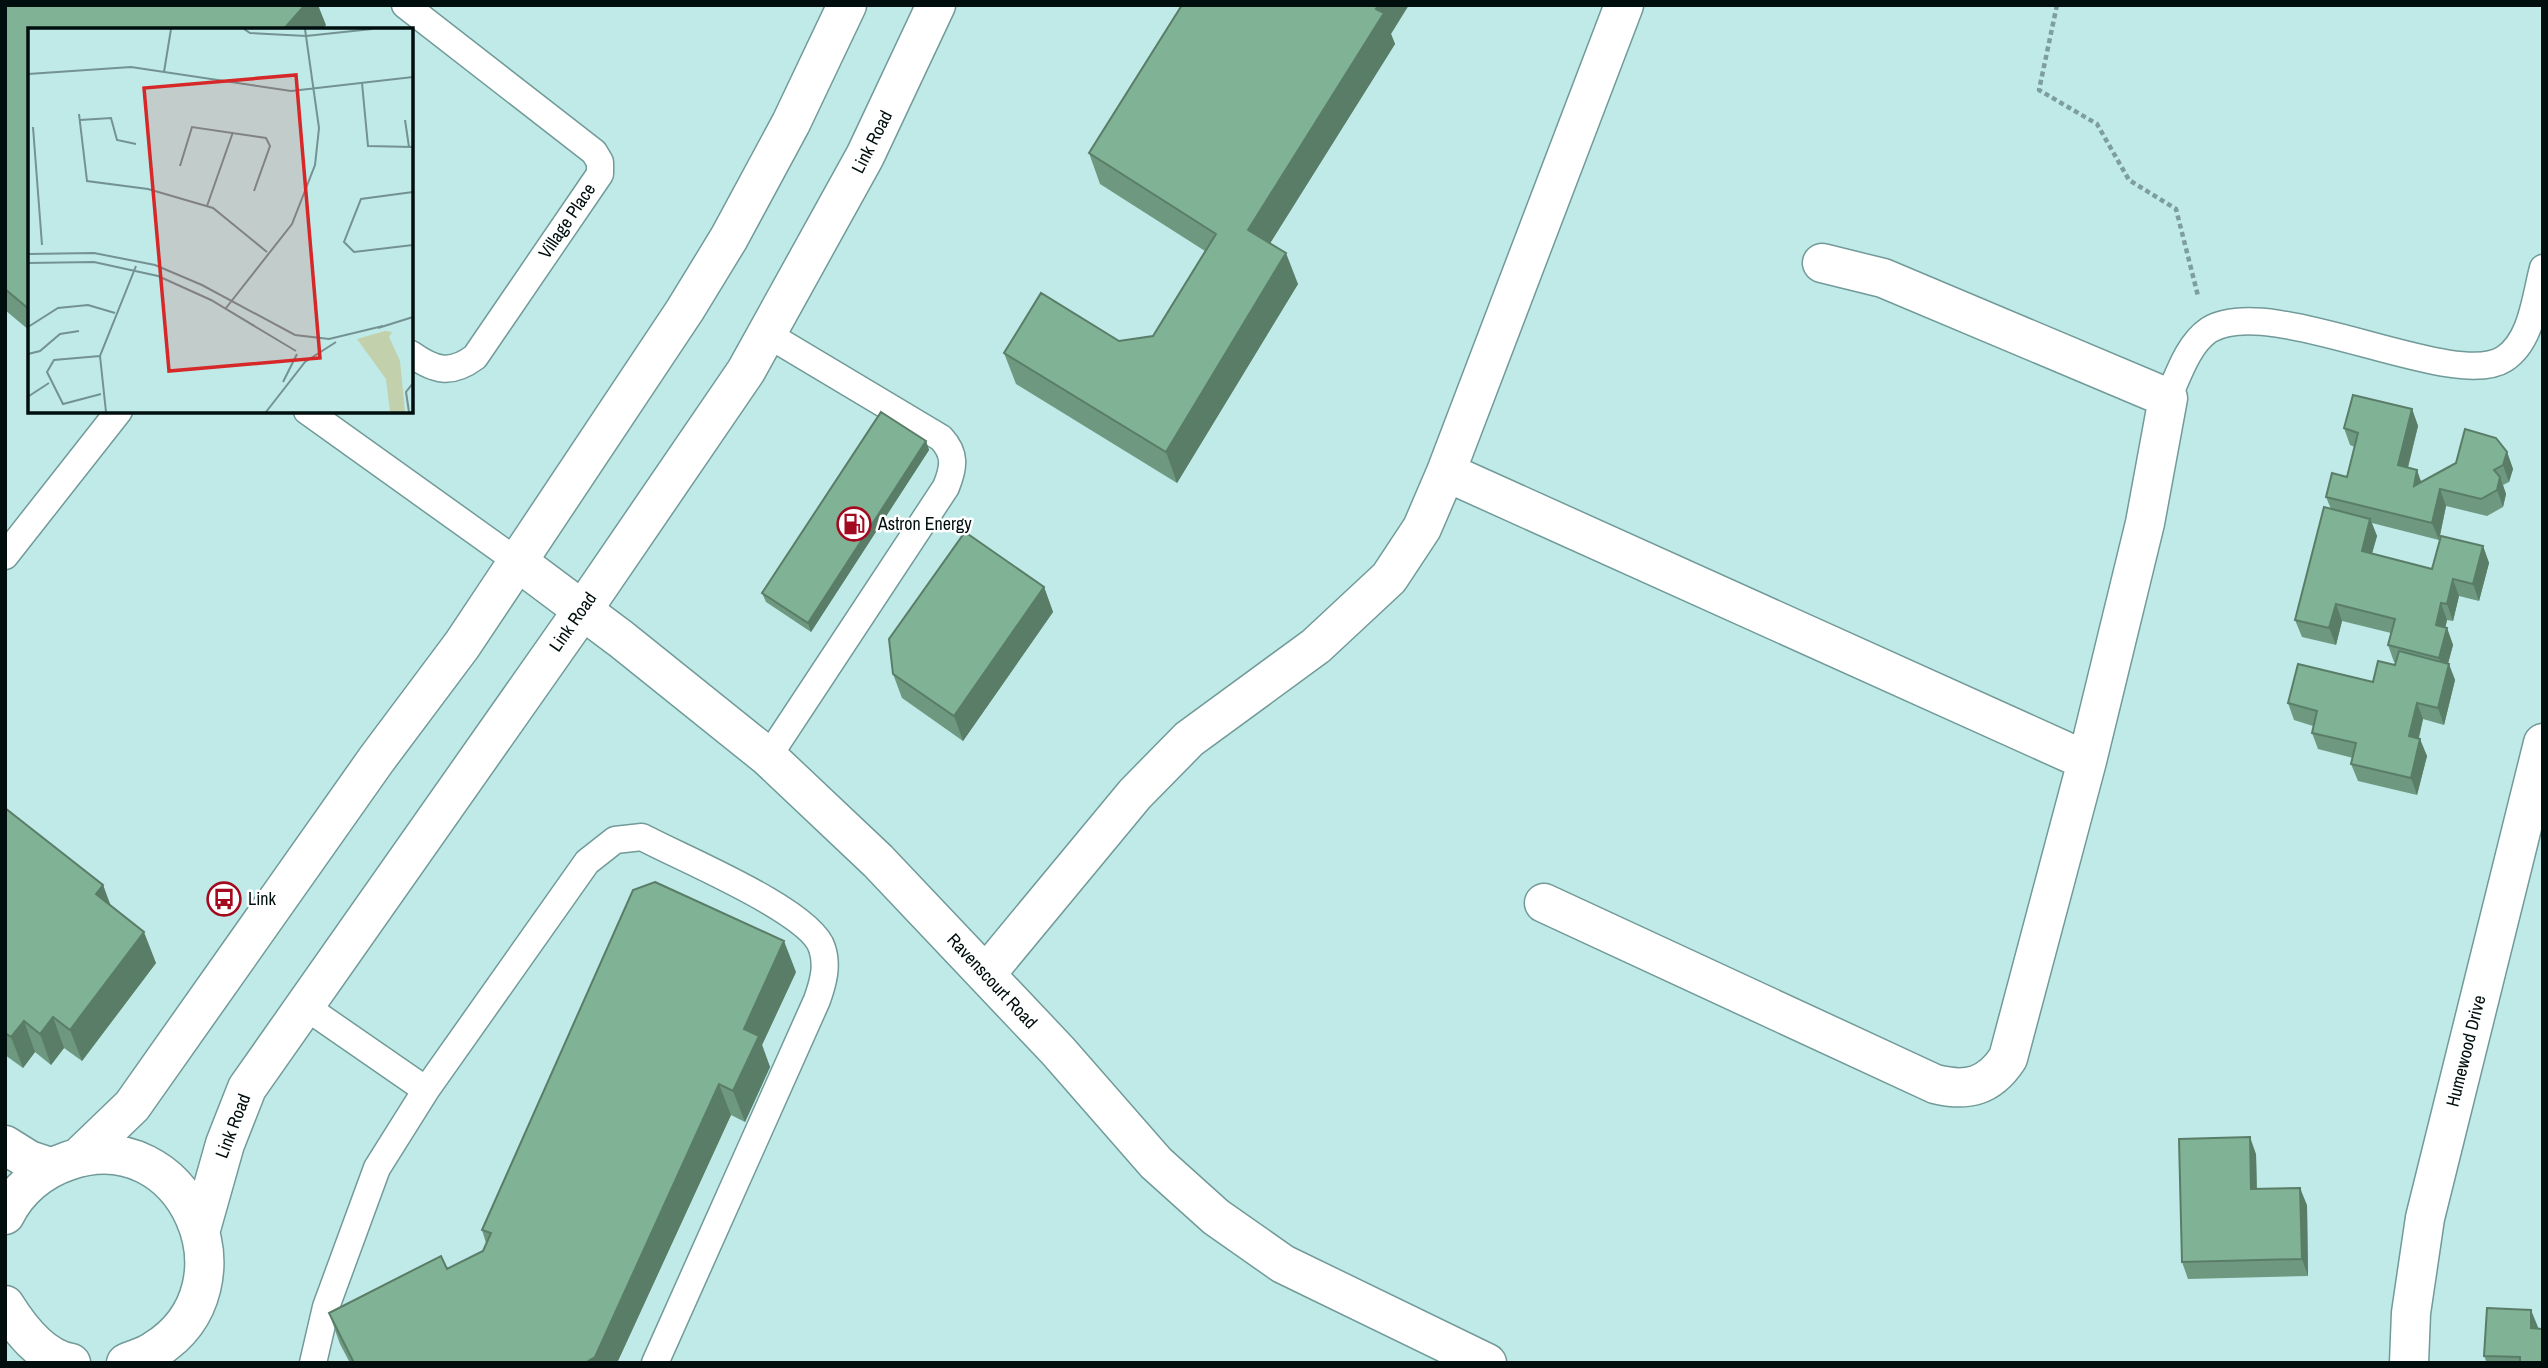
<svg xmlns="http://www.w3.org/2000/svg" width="2548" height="1368" font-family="'Archivo Narrow',sans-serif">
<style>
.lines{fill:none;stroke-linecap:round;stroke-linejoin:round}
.service-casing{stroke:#719a98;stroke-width:29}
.minor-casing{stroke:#719a98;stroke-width:41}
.tertiary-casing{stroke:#719a98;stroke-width:41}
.path{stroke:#7d9e9d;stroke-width:4.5;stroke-dasharray:5 3.5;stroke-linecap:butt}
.service{stroke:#fff;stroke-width:26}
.minor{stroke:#fff;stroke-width:38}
.tertiary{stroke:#fff;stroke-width:38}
.wall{fill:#6e9980}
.shaded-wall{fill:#5a7d68}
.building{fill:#80b295;stroke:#5a7d68;stroke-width:2}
.labels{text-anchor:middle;stroke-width:5;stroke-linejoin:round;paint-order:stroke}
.street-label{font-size:18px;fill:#010e0e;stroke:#fff}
.poi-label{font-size:18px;fill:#010e0e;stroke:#fff;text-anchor:start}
.inset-road{fill:none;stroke:#739291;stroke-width:2}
.view{fill:#d62828;fill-opacity:0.15;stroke:#d62828;stroke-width:3.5}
.inset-edge{fill:none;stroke:#010e0e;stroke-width:3.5}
</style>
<rect width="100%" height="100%" fill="#bfeae8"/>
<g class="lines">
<defs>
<path id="service" d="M405,5L594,152L600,162V174L475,357C451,375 435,371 411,354
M767,334L941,438C956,454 954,467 946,487L768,757
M2168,398C2178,376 2188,344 2209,330C2271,292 2453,392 2504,359C2532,341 2535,298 2543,268
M307,411L518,562
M5,556L119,411
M306,1007L426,1090
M313,1363L326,1307L377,1168L426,1090L587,862L615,840L642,837C679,857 811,911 822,948C828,966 823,983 817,1000L655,1363"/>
<path id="minor" d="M1446,472L2087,761
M518,562L621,639L768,757L878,861L1058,1051L1156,1163L1216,1217L1283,1264L1487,1363
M1544,903L1935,1084C1967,1092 1989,1087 2008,1058L2087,761L2145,523L2168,398L1883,278L1822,263
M986,974L1135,794L1189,739L1316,646L1389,578L1422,528L1446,472L1624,5"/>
<path id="tertiary" d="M5,1145L29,1160L50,1167
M80,1156L132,1106L376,760L462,645L685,310L729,238L791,123L847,5
M5,1215C18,1189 41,1170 68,1161C185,1120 258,1286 155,1350C147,1356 135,1359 126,1363
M201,1229L225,1144L247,1088L582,611L746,371L865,156L936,5
M5,1305C20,1329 42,1358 71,1363
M2409,1363L2411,1313L2425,1218L2543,743"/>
</defs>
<use href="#service" class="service-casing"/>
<use href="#minor" class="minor-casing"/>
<use href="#tertiary" class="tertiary-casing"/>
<path class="path" d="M2057,5L2039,90L2097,124L2129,180L2176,209L2198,296"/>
<use href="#service" class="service"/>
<use href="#minor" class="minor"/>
<use href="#tertiary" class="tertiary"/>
</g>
<path class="wall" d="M5,5L326,25L321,30H30V331L5,310Z
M1391,34L1395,44L1270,243L1298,284L1177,483L1016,384L1004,353L1119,341L1153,336L1205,251L1100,184L1089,153Z
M2412,409L2418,426L2408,468L2422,482L2507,452L2513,469L2509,482L2503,485L2506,494L2503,507L2487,516L2446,506L2439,540L2372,523L2377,536L2372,553L2432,569L2483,546L2489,563L2479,601L2459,596L2453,621L2447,620L2445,628H2447L2453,645L2448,663L2455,680L2444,725L2423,719L2419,738L2427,756L2417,795L2358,781L2351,764L2353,758L2318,749L2312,733L2313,726L2294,720L2288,703L2373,682L2395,665L2396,662H2394L2388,645L2391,633L2342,621L2336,645L2302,637L2295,620L2331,509L2326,497L2347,477L2355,447L2350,445L2344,428Z
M926,441L929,450L811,632L766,602L762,593Z
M1044,587L1053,612L963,741L902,698L893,674Z
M5,808L103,885L111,906L156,963L82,1061L64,1048L51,1065L35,1052L23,1068L5,1055Z
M796,972L762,1045L770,1067L745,1122L731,1115L617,1363H350L340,1344L329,1313L447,1269L483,1251L486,1243L482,1230Z
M2256,1154L2257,1189L2307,1205L2308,1276L2188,1279L2182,1262Z
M2538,1327L2543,1363H2487L2484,1356Z"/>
<path class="shaded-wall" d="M305,5H318L326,25L321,30H283Z
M1378,5H1409L1391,34L1395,44L1259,261L1248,230Z
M1286,253L1298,284L1177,483L1166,452Z
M2412,409L2418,426L2404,482L2398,465Z
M926,441L929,450L811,632L808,623Z
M2507,452L2513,469L2509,482L2503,465Z
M2417,470L2423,487L2414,486Z
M2500,477L2506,494L2503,507L2497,490Z
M2440,489L2446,506L2439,540L2432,523Z
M2370,519L2377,536L2368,568L2362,551Z
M2483,546L2489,563L2479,601L2473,584Z
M2453,579L2459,596L2453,621L2447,604Z
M1044,587L1053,612L963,741L954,716Z
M2441,603L2447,620L2442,642L2436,625Z
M2336,604L2342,621L2336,645L2329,628Z
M2447,628L2453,645L2445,675L2439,658Z
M2449,664L2455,680L2444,725L2438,708Z
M2417,703L2423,719L2415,753L2409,736Z
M2420,739L2427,756L2417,795L2411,778Z
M103,885L114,916L96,894Z
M144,932L156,963L82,1061L70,1030Z
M784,941L796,972L762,1045L770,1067L745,1122L733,1091L744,1029Z
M53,1017L64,1048L51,1065L40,1034Z
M24,1021L35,1052L23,1068L11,1037Z
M719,1084L731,1115L617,1363H585Z
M2250,1137L2256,1154L2257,1206L2251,1189Z
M2300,1188L2307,1205L2308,1276L2302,1259Z
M2531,1310L2538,1327L2537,1345L2531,1328Z"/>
<path class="building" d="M5,5H305L283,30H30V310L5,289Z
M1182,5H1378L1376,9L1384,13L1248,230L1286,253L1166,452L1004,353L1041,293L1119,341L1153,336L1216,234L1089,153Z
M2353,395L2412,409L2398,465L2417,470L2414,486L2456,463L2465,429L2496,438L2507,452L2503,465L2494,470L2500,477L2497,490L2481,499L2440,489L2432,523L2326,497L2332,473L2347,477L2358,433L2344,428Z
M881,412L926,441L808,623L762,593Z
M2324,507L2370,519L2362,551L2432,569L2441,536L2483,546L2473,584L2453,579L2447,604L2441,603L2436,625L2447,628L2439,658L2388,645L2395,619L2336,604L2329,628L2295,620Z
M965,532L1044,587L954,716L893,674L889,639Z
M2399,651L2449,664L2438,708L2417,703L2409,736L2420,739L2411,778L2351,764L2356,743L2312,733L2317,711L2288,703L2298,664L2373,682L2378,661L2395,665Z
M5,808L103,885L96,894L144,932L70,1030L53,1017L40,1034L24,1021L11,1037L5,1033Z
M655,882L784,941L744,1029L759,1036L733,1091L719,1084L595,1357L585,1363H354L329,1313L441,1256L447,1269L483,1251L491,1233L482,1230L633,890Z
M2250,1137L2251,1189L2300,1188L2302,1259L2182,1262L2179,1139Z
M2487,1308L2531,1310V1328L2543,1329V1363H2520V1357L2484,1356Z"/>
<defs>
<symbol id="fuel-ring" viewBox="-11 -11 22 22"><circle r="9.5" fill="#fff" stroke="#a40a1f" stroke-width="1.5"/><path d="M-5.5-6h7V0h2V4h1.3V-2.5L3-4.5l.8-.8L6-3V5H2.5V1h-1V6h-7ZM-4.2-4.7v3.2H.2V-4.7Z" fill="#a40a1f"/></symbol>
<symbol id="bus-ring" viewBox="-11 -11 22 22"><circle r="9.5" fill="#fff" stroke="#a40a1f" stroke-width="1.5"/><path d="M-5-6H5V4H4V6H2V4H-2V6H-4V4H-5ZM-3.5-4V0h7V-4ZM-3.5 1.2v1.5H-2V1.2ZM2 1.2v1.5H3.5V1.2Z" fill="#a40a1f"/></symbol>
</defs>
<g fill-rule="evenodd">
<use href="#fuel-ring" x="835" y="505" width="38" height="38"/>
<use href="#bus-ring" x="205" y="880" width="38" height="38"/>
</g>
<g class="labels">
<g class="street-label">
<text transform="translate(872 142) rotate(-63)" y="6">Link Road</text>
<text transform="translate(567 221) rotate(-56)" y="6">Village Place</text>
<text transform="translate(573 622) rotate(-55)" y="6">Link Road</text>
<text transform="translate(992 981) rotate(47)" y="6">Ravenscourt Road</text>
<text transform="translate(2466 1051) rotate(-76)" y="6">Humewood Drive</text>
<text transform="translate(233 1126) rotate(-69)" y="6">Link Road</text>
</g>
<g class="poi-label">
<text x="878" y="530">Astron Energy</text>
<text x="248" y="905">Link</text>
</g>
</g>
<g transform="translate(28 28)">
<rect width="385" height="385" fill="#bfeae8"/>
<path d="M357,303L364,304L361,309L372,333L377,384H362L358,351L329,311Z" fill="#c2d0ac"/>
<path class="inset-road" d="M216,1L222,5L278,8L344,1M136,44L143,1M0,46L103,39L263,63L385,49M334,55L340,118L385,119M51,86L59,153L120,161L185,180L239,224M52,92L83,90L89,112L108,116M377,92L381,119M5,99L14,217M152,138L164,99L238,110L242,118L226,163M385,164L333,171L316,214L326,224L385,217M179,178L205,104M0,226L66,225L127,237L174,257L267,307L301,311L355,298M0,235L66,234L130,248L183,272L268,323M198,280L264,196L287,137L291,100L277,1M0,299L30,280L60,277L87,285M350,300L385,289M0,326L12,323L32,306L51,303M72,328L26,332L19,344L35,376L73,366M255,354L269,326M1,368L21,355M78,384L72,328L108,238M238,384L277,334L308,314M381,384L378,364L385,355"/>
<path class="view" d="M268,47L292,330L141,343L116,60Z"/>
<rect width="385" height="385" class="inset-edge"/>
</g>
<rect width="2548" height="1368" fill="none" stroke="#010e0e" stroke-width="14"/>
</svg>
